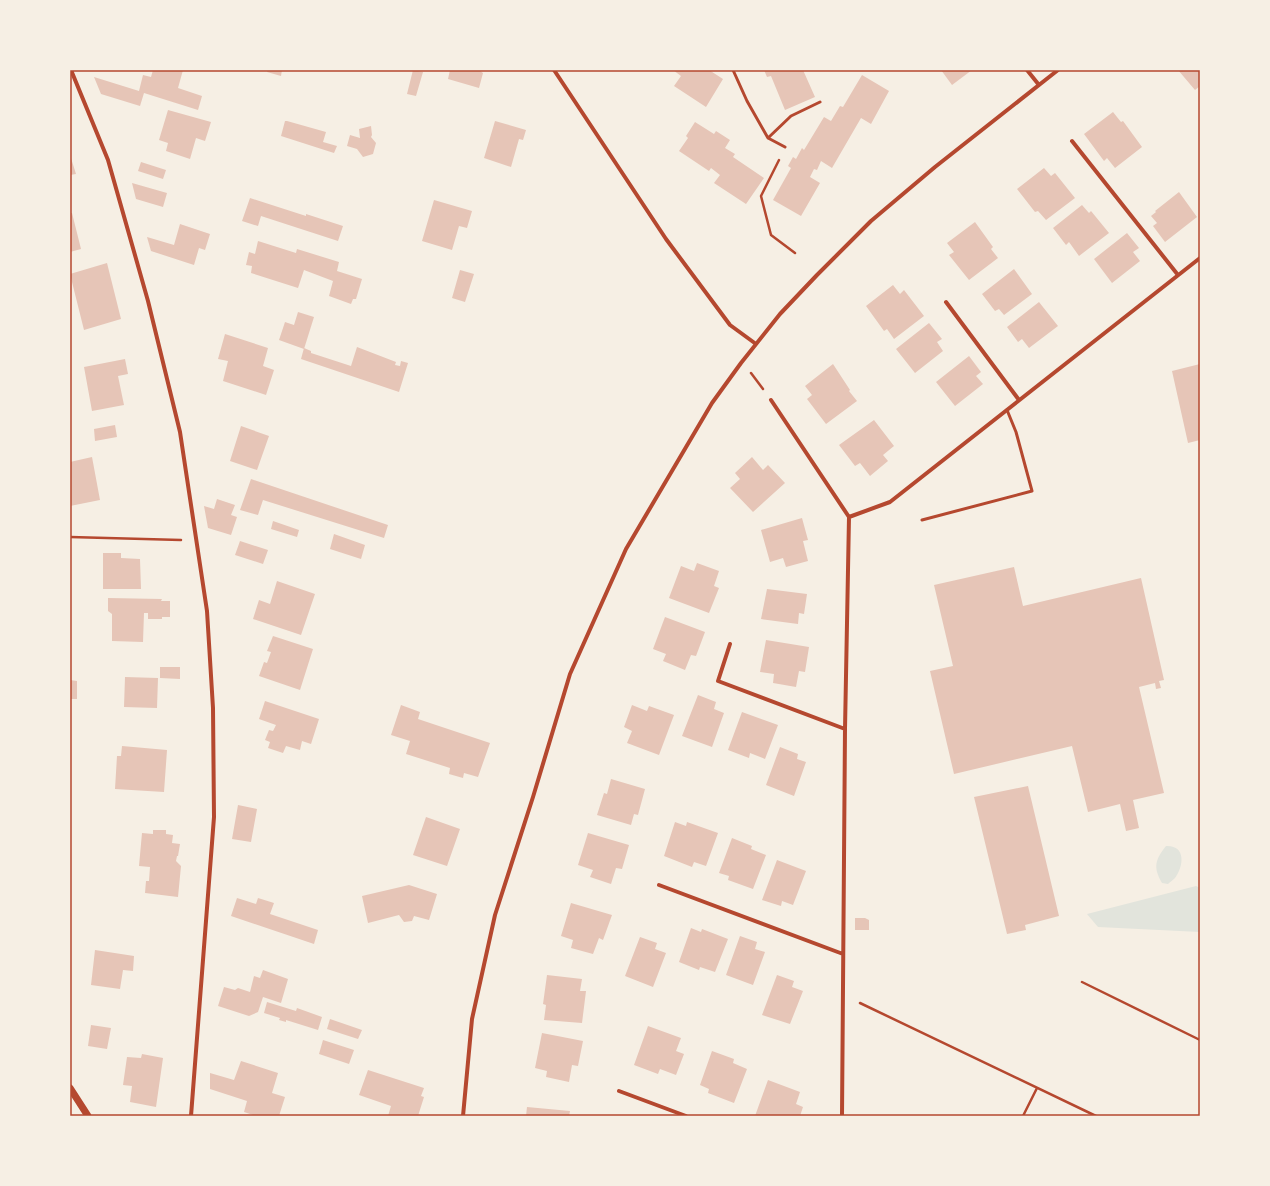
<svg xmlns="http://www.w3.org/2000/svg" width="1270" height="1186" font-family="'Varela Round',sans-serif">
<style>
.green{fill:#e2e4dc}
.building{fill:#e6c5b7}
.lines{fill:none;stroke-linecap:round;stroke-linejoin:round}
.path{stroke:#b5482f;stroke-width:2.5}
.service{stroke:#b5482f;stroke-width:3}
.minor{stroke:#b5482f;stroke-width:4}
.tertiary{stroke:#b5482f;stroke-width:7}
.neatline{fill:none;stroke:#b5482f;stroke-width:1.5}
</style>
<rect width="100%" height="100%" fill="#f6efe4"/>
<path class="green" d="M1166,846C1186,845 1184,866 1175,878C1173,880 1170,882 1168,884L1162,883C1153,867 1155,860 1166,846Z
M1196,886L1200,888V932L1098,927L1087,914Z"/>
<path class="building" d="M153,70H183L178,88L202,96L198,110L144,93L140,106L101,94L94,77L139,91L143,75L151,77Z
M268,70H282L281,76L267,72Z
M413,70L423,72L416,96L407,94Z
M450,70H480V71L483,73L479,88L448,79Z
M673,70H709L723,79L706,107L674,86L681,76Z
M764,70H803L815,97L785,110L771,76L767,77Z
M941,70H972L952,85Z
M1178,70H1200V86L1195,90Z
M862,75L889,91L871,124L861,118L832,168L821,161L817,170L814,169L810,177L820,183L801,216L773,200L791,168L788,166L793,157L796,159L802,148L804,150L824,117L831,121L840,106L843,107Z
M168,110L211,122L205,141L196,138L190,159L166,151L168,143L159,140Z
M1113,112L1121,122L1123,121L1142,147L1115,168L1107,158L1104,161L1084,134Z
M285,121H287L326,132L323,142L337,146L334,153L281,136Z
M495,121L526,130L523,140L519,139L511,167L484,158Z
M695,122L714,134L716,131L730,140L725,148L735,154L733,157L764,178L746,204L714,183L720,175L711,168L709,171L679,151L688,138L686,136Z
M371,126L372,135L371,137L376,143L373,154L363,157L357,149L347,146L350,135L360,138L359,129Z
M70,155L76,174L70,175Z
M141,162L166,170L163,179L138,171Z
M1044,168L1051,176L1055,173L1075,198L1046,220L1038,211L1035,212L1017,189Z
M132,183L167,193L163,207L136,199Z
M1179,192L1197,217L1165,242L1153,226L1157,223L1151,216L1156,212L1155,211Z
M250,198L306,216V214L343,226L338,241L261,216L258,226L242,221Z
M434,200L472,211L467,228L459,226L452,250L422,241Z
M1082,205L1089,213L1091,211L1109,233L1079,256L1069,242L1066,245L1053,228Z
M70,213H72L81,249L70,252Z
M975,222L993,247L991,249L998,258L969,280L949,255L954,252L947,243Z
M180,224L210,234L205,250L199,248L194,265L151,251L147,237L174,245Z
M1127,233L1139,248L1133,252L1140,261L1112,283L1094,259Z
M258,241L296,253L297,249L339,262L337,271L362,279L356,299H353L351,304L329,296L333,281L304,270L298,288L251,273L252,266L246,265L249,252L255,254Z
M107,263L121,319L84,330L70,274Z
M1014,269L1032,294L1004,315L999,309L995,311L982,294Z
M460,270L474,274L465,302L452,298Z
M893,285L900,294L904,290L924,316L894,339L887,329L884,331L866,306Z
M1039,302L1058,326L1029,348L1022,339L1018,342L1007,327Z
M298,312L314,317L304,349L279,340L285,322L294,325Z
M929,323L942,339L937,342L943,351L915,373L896,349Z
M225,334L268,348L263,366L274,370L266,395L223,381L228,361L218,359Z
M357,347L396,362L395,365L400,366L401,361L408,363L399,392L301,359L304,348L311,351V353L351,366Z
M969,356L981,372L976,376L983,384L955,406L936,382Z
M125,359L128,374L118,376L124,405L92,411L84,367Z
M833,364L850,390L849,391L857,401L826,424L807,399L812,395L805,386Z
M1200,364V440L1188,443L1172,371Z
M874,420L894,446L883,455L888,461L870,476L860,463L855,466L839,445Z
M115,425L117,437L95,441L94,429Z
M241,426L269,436L257,470L230,461Z
M92,457L100,500L70,506V462Z
M752,457L763,470L768,465L785,483L753,512L730,488L740,479L735,473Z
M251,479L388,525L384,538L263,500L258,515L240,510Z
M217,499L235,505L231,515L237,517L231,535L208,528L204,506L214,509Z
M802,518L808,540L803,541L808,561L786,567L783,558L770,562L761,530Z
M273,521L299,530L297,537L271,529Z
M334,534L365,545L361,559L330,549Z
M240,541L268,550L263,564L235,555Z
M103,553H121V558L140,559L141,589H103Z
M697,563L719,571L714,586L719,588L709,613L669,598L681,566L694,571Z
M1014,567L1023,606L1141,578L1164,680L1159,681L1161,688L1156,689L1155,683L1139,687L1164,793L1133,800L1139,828L1126,831L1120,804L1088,812L1072,746L954,774L930,671L953,666L934,585Z
M277,581L315,594L301,635L253,619L259,600L270,604Z
M767,589L807,594L804,614L799,613L798,624L761,619Z
M108,598L162,599L161,601H170V617H162V619H148V613H144L143,642L112,641V614L108,611Z
M665,617L705,632L696,656L691,655L685,670L663,661L666,654L653,649Z
M273,636L313,649L300,690L259,676L264,662L267,663L271,652L267,651Z
M766,640L809,647L805,672L799,671L796,687L773,683L774,674L760,672Z
M160,667H180V679L160,678Z
M125,677L158,678L157,708L124,707Z
M70,680L77,681V699H70Z
M698,695L716,702L714,709L724,713L712,747L682,736Z
M265,701L319,719L311,744L302,741L300,750L286,746L283,753L268,748L270,742L265,740L269,730L273,731L276,725L259,719Z
M401,705L420,712L418,719L490,743L478,777L464,773L463,778L449,774L450,768L406,754L410,741L391,735Z
M632,705L647,711L649,706L674,715L659,755L627,743L632,731L624,727Z
M742,712L778,725L765,759L750,753L749,758L728,750Z
M122,746L167,750L164,792L115,789L117,756H121Z
M780,747L798,754L797,759L806,762L794,796L766,785Z
M611,779L645,789L638,815L634,814L631,825L597,815L604,793L607,794Z
M1028,786L1059,916L1025,925L1026,930L1007,934L974,797Z
M238,805L257,809L251,842L232,839Z
M426,817L460,829L447,866L413,855Z
M675,822L686,826L687,822L718,833L706,866L694,862L692,867L664,856Z
M153,830H166V834L173,835L172,843L180,844L178,856H177L176,861L181,866L178,897L145,893L146,881H149L150,867L139,866L142,833L153,834Z
M588,833L629,845L622,869L616,868L611,884L590,877L593,870L578,865Z
M732,838L752,846L751,849L766,855L753,889L728,880L729,876L719,873Z
M777,860L806,871L793,905L782,901L781,906L762,900Z
M409,885L437,894L429,920L414,916L412,921L404,922L399,915L368,923L362,896Z
M237,898L256,904L258,898L274,903L270,914L318,930L314,944L231,916Z
M571,903L612,915L603,940L599,938L593,954L571,948L573,940L561,936Z
M855,918H865L869,920V930H855Z
M691,928L701,932L702,929L728,939L715,972L700,967L699,970L679,962Z
M740,936L757,942L755,949L765,952L753,985L726,975Z
M640,937L657,943L655,949L666,953L653,987L625,976Z
M95,950L134,956L133,971L123,970L120,989L91,985Z
M263,970L288,979L281,1003L263,997L258,1012L249,1016L218,1006L224,987L235,990L238,988L250,992L254,976L260,978Z
M547,975L582,979L580,991H586L582,1023L544,1020L546,1005L543,1004Z
M777,975L794,981L792,987L803,991L790,1024L762,1015Z
M267,1002L296,1011L297,1008L322,1017L318,1030L286,1020V1022L279,1020L280,1018L264,1013Z
M330,1019L362,1030L358,1039L327,1029Z
M91,1025L111,1028L107,1049L88,1046Z
M648,1026L681,1038L676,1051L684,1054L676,1075L660,1069L658,1074L634,1065Z
M542,1033L583,1041L578,1066L572,1065L569,1082L546,1077L547,1071L535,1068Z
M323,1040L354,1050L349,1064L319,1054Z
M712,1051L734,1059L733,1063L747,1069L734,1103L708,1093L709,1089L700,1085Z
M142,1054L163,1058L156,1107L130,1102L132,1086L123,1085L127,1057L141,1058Z
M241,1061L278,1073L272,1093L285,1097L279,1116H256L244,1112L247,1101L210,1089V1073L234,1080Z
M368,1070L424,1088L421,1096L424,1097L418,1116H388L391,1106L359,1095Z
M768,1080L800,1092L796,1104L803,1107L800,1116H755Z
M527,1107L570,1111L569,1116H526Z"/>
<g class="lines">
<path class="path" d="M779,160L761,196L771,235L795,253
M751,373L763,389
M70,537L181,540
M1082,982L1200,1040
M860,1003L1096,1116
M1023,1116L1037,1088"/>
<path class="service" d="M733,70L747,101L768,138L785,147
M768,138L791,116L820,102
M922,520L1032,491L1016,432L1007,410"/>
<path class="minor" d="M71,70L108,160L148,301L180,432L207,611L213,708L214,817L191,1116
M554,70L666,239L730,325L756,344
M1027,70L1039,85
M1072,141L1178,275
M946,302L1019,400
M771,400L849,517
M730,644L718,681L845,729
M659,885L843,954
M619,1091L686,1116
M463,1116L472,1019L495,915L533,797L570,674L626,549L712,403L741,363L780,314L817,275L871,221L935,167L1058,70
M842,1116L845,729L849,517L890,502L1200,258"/>
<path class="tertiary" d="M70,1088L88,1116"/>
</g>
<rect width="1270" height="1186" fill="none" stroke="#f6efe4" stroke-width="142"/>
<rect x="71" y="71" width="1128" height="1044" class="neatline"/>
</svg>
